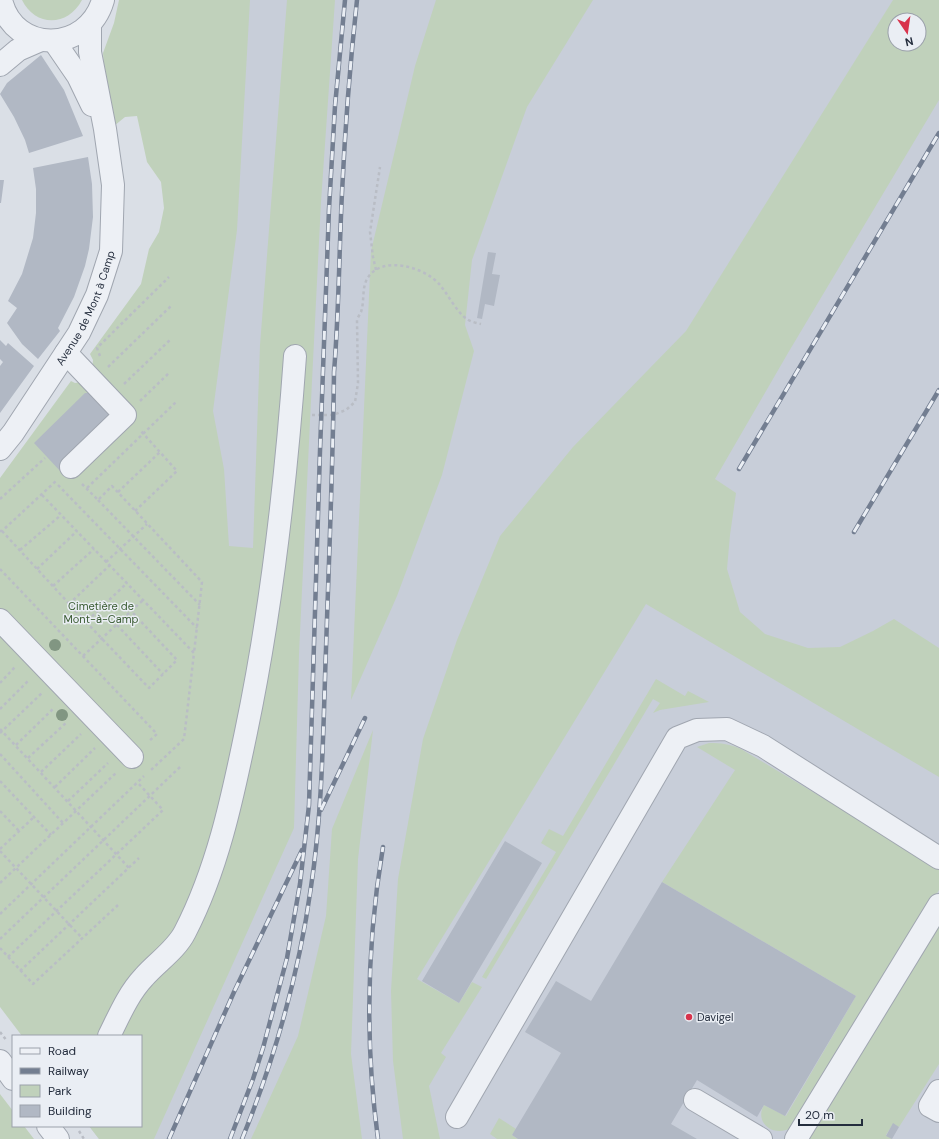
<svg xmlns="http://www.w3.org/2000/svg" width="939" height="1139" font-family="'DM Sans',sans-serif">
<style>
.built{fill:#c8ced9;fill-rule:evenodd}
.green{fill:#c0d1bb;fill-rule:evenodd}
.building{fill:#b1b8c4}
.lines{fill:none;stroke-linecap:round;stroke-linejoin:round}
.minor-casing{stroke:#a0a6b0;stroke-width:24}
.path{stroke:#b9bdc5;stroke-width:2.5;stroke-dasharray:3 3;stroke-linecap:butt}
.minor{stroke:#edf0f5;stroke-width:22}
.rail-casing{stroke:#737e91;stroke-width:4.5}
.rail{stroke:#eaeef4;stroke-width:3;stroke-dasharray:9;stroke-linecap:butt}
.tree{fill:#819682}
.poi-dot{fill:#d8334c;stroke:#eaeef4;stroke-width:1.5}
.labels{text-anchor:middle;stroke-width:3;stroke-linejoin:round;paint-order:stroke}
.street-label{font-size:11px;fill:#242d3d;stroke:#eaeef4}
.park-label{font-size:11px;fill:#385a30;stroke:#eaeef4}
.poi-label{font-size:11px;fill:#242d3d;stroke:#eaeef4;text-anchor:start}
</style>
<rect width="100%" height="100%" fill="#dadfe6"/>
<path class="built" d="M181,0H939V1139H99L89,1126H141V1036H43L105,938ZM895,20H919V44H895Z"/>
<path class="green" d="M22,0H82C68,27 35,27 22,0Z
M119,0H250L237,230L213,411L224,469L229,546L253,548L260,345L287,0H335L321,202L310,421L299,654L294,828L154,1139H99L89,1126H141V1036H22L0,1007V478L71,381L75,383L81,382L92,370L93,360L90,354L141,284L149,249L159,232L164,208L161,182L147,162L137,116L125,117L114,126L107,111L103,53L114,23Z
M436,0H593L527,107L472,260L465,325L474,351L442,475L397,596L351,700L371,251L415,66Z
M893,0H939V100L788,353L715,479L736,493L730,535L727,569L740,612L765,634L808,648L840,647L873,631L894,619L939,648V777L646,604L417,979L459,1003L472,982L482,987L441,1053L446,1057L429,1086L440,1139H403L393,1061L391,991L398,879L423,739L457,640L500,536L573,447L686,331ZM895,20H919V44H895Z
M656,679L685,696L688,691L709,702L660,710L653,713L660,703L653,699L486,979L482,977L556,852L541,843L549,829L563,836Z
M373,730L358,859L351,1054L362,1139H251L298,1036L326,916L332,829Z
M709,743C721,743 730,744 741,749L937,866L939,870V890L799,1122C795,1125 791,1129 786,1130C769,1135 755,1120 764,1105L786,1116L856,996L662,882L735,770L697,747Z
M939,916V1064L899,1127L893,1124L886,1135L892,1139H805Z
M0,1094L13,1111V1126H24L34,1139H0Z
M499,1118L516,1129L512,1135L518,1139H497L490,1134Z"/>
<path class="building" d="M41,55L64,90L83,136L29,153L25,140L14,117L0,94L7,83Z
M88,157L92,184L93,217L89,249L85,266L74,297L58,328L60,331L38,359L22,344L7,323L17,308L8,301L22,274L33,238L36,213V189L33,168Z
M0,180H4L1,203H0Z
M488,252L496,253L492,274L500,275L494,306L485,304L482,319L477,318Z
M0,340L6,346L8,343L34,366L0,413V366L3,362L0,359Z
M85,393H92L115,420L61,472L34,443Z
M505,841L542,863L459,1003L422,981Z
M662,882L856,996L785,1116L764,1105L757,1117L697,1080L671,1124L697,1139H518L512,1135L561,1053L525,1032L556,981L591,1001Z
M893,1123L899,1127L892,1139L886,1136Z"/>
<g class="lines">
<defs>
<g id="minor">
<path d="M1,0C14,55 88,53 103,0"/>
<path d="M54,41L78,76L92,105"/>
<path d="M0,65L18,50L41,40"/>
<path d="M66,353L125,415L71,467"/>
<path id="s1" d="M0,449L13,433L79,333L97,295L111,251L113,185L105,129L90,52V24"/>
<path d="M0,620L132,757"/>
<path d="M109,1036C119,1016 128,994 144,977C157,962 176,950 185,932C217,870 232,800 246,732C272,608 286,482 295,356"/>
<path d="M0,1061L13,1079"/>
<path d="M939,1091L930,1106L939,1111"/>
<path d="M695,1100L761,1139"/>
<path d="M457,1117L677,738L697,730L727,729L763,746L939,858"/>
<path d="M48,1126L58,1139"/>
<path d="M796,1139L939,905"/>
</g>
</defs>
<use href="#minor" class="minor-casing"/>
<path class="path" d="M376,270L373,257L370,232L380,167
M100,356L97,348L169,277
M108,367L171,306
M124,384L171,339
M140,401L170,372
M312,415H333L346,410L355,402L358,383L357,320C358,317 360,314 361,312C365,300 361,286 369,276C385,255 426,268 440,285C447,293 458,314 467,319C471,322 477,323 481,324
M82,484L98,500L112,486L202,582L194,653
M58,485L197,628
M87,488L176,402
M118,492L160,452
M42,495L194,653L184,739L151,770
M0,499L45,458
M98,500L200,605
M135,511L177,471L140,430
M0,531H2L56,481
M2,531L86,622L127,583
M20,550L61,515
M106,562L147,524
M0,569L157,734L148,742
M37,569L77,531
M53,586L94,549
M69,604L110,565
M86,622L149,688L177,660L131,611
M117,625L163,674
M83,656L143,600
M0,683L15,667
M0,709L28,681
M0,729L129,868
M0,733L42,693
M16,745L54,708
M0,754L63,823
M28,758L67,722
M41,772L81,734
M0,781L51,835
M55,787L95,748
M68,801L108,763
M0,811L19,831
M0,849L34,817
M0,851L82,938
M0,883L117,772
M0,914L144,776
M0,939L180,767
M0,948L33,984L118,905
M8,957L163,810L137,782
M20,971L139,858
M0,1032L7,1041
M79,1131L84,1139"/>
<use href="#minor" class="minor"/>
<defs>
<path id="rail" d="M739,469L939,133
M854,532L939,390
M321,810L365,718
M169,1139L234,992L302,850
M230,1139L253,1079L263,1048L287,958L300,884L309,805L320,451L329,209L335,106L345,0
M242,1139C275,1058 299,973 311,887C323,808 323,728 326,649C329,557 333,464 334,372C339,312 339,253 342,193C345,129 350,64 357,0
M378,1139C365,1043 367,942 383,847"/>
</defs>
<use href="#rail" class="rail-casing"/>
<use href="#rail" class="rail"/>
</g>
<g class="tree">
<circle cx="55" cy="645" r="6"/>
<circle cx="62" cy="715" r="6"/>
</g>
<circle class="poi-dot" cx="689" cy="1017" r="4"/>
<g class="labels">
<g class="street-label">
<text dy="4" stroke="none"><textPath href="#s1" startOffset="166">Avenue de Mont à Camp</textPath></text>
</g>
<g class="park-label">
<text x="101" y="610">Cimetière de<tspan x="101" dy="13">Mont-à-Camp</tspan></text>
</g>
<g class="poi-label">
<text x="697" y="1021">Davigel</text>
</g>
</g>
<rect x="12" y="1035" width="130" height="92" fill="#eaeef4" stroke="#9ba1ab"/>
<rect x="20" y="1048" width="20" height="6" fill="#edf0f5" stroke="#9ba1ab"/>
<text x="48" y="1055" font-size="12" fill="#242d3d">Road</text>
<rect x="20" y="1068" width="20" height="6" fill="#737e91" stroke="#9ba1ab"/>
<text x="48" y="1075" font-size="12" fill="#242d3d">Railway</text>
<rect x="20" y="1085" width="20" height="12" fill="#c0d1bb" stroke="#9ba1ab"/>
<text x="48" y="1095" font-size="12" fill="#242d3d">Park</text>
<rect x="20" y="1105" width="20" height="12" fill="#b1b8c4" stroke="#9ba1ab"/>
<text x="48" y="1115" font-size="12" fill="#242d3d">Building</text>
<g transform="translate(907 32) rotate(167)"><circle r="19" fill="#eaeef4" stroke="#9ba1ab"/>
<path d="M0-3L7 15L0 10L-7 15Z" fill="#d8334c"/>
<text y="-6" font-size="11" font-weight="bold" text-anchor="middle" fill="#242d3d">N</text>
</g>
<path d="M799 1119v6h63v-6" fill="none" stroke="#242d3d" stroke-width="2"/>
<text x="805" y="1119" font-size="12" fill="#242d3d" stroke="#eaeef4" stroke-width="3" paint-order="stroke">20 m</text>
</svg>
